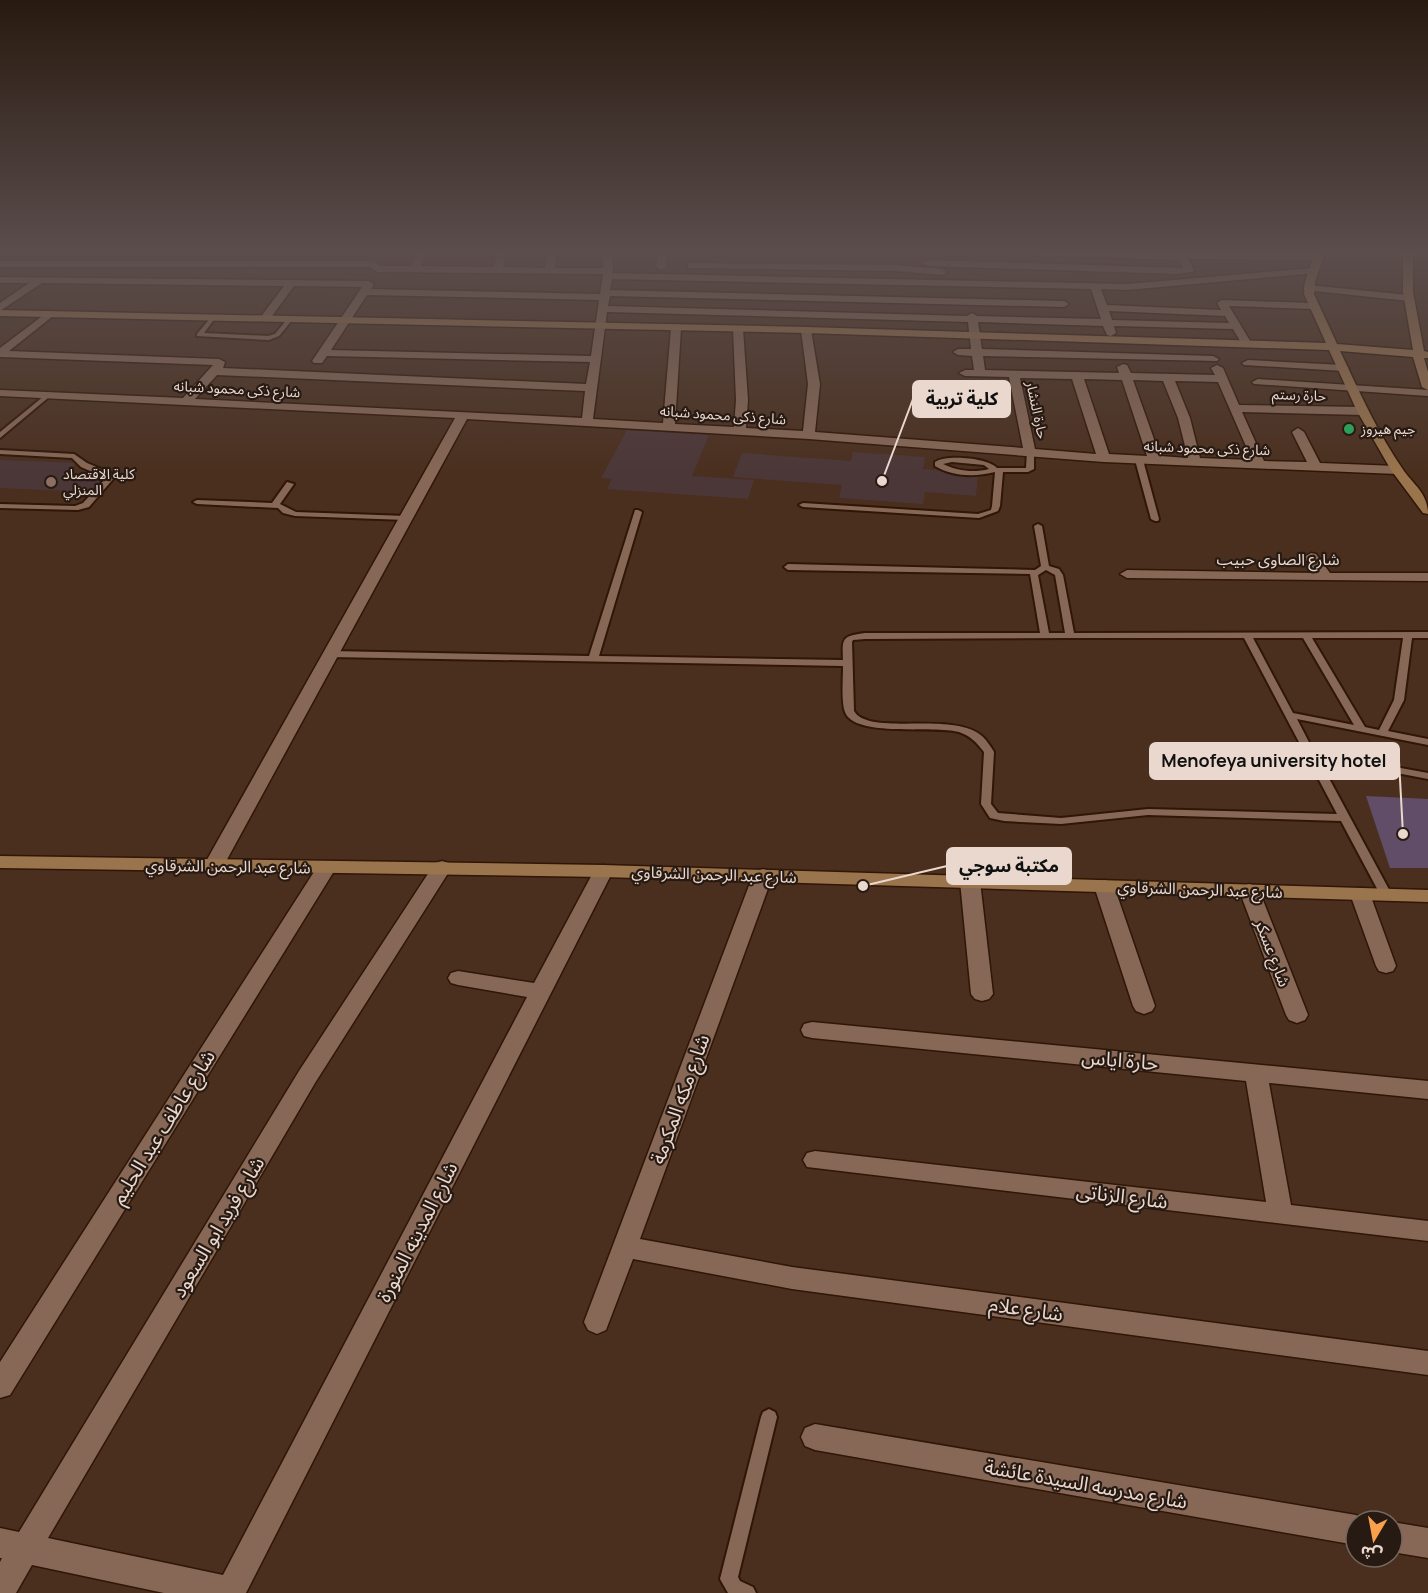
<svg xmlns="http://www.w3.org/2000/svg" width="1428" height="1593" font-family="Manrope,'Noto Sans Arabic',sans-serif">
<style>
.education{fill:#4c3738}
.building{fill:#614d67}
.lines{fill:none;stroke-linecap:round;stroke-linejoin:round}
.lane-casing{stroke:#2f1606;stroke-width:4}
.street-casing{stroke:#2f1606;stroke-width:3}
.secondary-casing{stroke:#2f1606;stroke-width:3}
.lane{fill:#876856;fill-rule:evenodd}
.street{fill:#876856;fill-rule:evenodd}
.secondary{fill:#9a744d;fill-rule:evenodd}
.leisure-dot{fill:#2e9e5b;stroke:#271a13;stroke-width:2}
.education-dot{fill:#8d6e63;stroke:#271a13;stroke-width:2}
.labels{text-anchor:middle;stroke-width:4.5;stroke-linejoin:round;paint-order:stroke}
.far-street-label{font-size:14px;fill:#ead8ce;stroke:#271a13}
.far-poi-label{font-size:14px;fill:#ead8ce;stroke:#271a13;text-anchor:start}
.street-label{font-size:16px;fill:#ead8ce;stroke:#271a13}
.near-street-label{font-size:20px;fill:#ead8ce;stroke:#271a13}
.leader{fill:none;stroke:#ead8ce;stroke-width:2}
.callout-dot{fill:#ead8ce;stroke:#271a13;stroke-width:2}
.callout{fill:#ead8ce;stroke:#ead8ce;stroke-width:2}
.callout-label{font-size:18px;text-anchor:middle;font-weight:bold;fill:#111}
</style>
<rect width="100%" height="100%" fill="#4a2f1e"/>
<path class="education" d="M627,430L709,435L692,476L754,480L748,499L607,489L612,479L601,478Z
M853,452L925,457L923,469L978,473L976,496L925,492L923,504L839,498L842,485L733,477L742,453L851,461Z
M0,460L76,463L66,473L108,475L92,492L0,488Z"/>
<path class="building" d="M1366,796L1428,799V868H1390Z"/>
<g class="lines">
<defs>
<path id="lane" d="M213,315L216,317L204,333L268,336L275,334L288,318L293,319L279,336L269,340L197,336V334Z
M44,396L49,397L0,438V432Z
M0,450L74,454L87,463L111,473L114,478L89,507L78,510L0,508V504L75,506L83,503L106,478L81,467L72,458L0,454Z
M1027,451L1034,453V469L1028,472H1003L1000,506L998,511L979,518L803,507L799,505L803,503L978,514L991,510L992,506L995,472C976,477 953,477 935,466V462C947,454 988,458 997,468H1026ZM952,462L984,465L989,469C974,473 957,471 943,464Z
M1136,458L1143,460L1159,519L1158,521H1155L1151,519L1135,460Z
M287,482L294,484L280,504L296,512L406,516L410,518L406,520L295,516L283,513L278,508L197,504L193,502L197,500L272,503Z
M635,510H638L642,512L599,656L843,660C842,638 842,636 865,633H1040L1030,574L788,570L784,567L788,564L1035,570L1041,566L1034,526L1038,524L1042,526L1049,566L1059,569L1063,575L1074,633L1428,632V638H1412L1404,700L1388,731L1428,739V745L1297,719L1314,752L1428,773V779L1318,758L1392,895L1386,899L1382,898L1341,821L1148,815L1061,824L1004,821L990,818L981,804L984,752C977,743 971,736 959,732C935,725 854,738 845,712C841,701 843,678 843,666L330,657L325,654L330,651L589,656ZM1046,570L1055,575L1065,633H1049L1038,575ZM1069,638H1244L1337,814L1148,809L1061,818L998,813L991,804L994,752C991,747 987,741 983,737C954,710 869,737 854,711L852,642L853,640L865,639ZM1253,638H1303L1354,725L1293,713ZM1312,638H1403L1394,700L1379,730L1365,727Z
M769,1409L775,1412L777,1417L738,1577L740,1581L753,1587L756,1593H728L720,1579L761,1417L763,1412Z"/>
<path id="street" d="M418,252H428L421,266L493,267L499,252H507L503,267L545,268L549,252H557L555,268H603V252H612L613,273L1127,284L1314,268L1317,269V273L1127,290L1101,289L1107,305L1221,310L1217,303L1222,300L1313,303L1318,306L1313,309L1229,306L1252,344L1247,347L1243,346L1233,329L1114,326L1116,333L1111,336L1107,335L1103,326L978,322L982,349L1213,356L1219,359L1217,361L983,356L985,370L1119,373L1117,367L1123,364L1127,365L1131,373L1215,375L1211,368L1217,365L1223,368L1239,405L1363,407L1369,411L1363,415L1242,412L1264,461L1307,462L1292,432L1298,428L1304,432L1320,463L1397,466L1403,470L1397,474L1104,462L809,439L467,419L224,865L221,869H207L204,865L455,418L0,396V390L183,398L213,365L0,357V348L49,311L54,314L53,316L9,351L219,359L225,362L223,368L586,384L590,362L327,356L322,363H314L312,361L362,287L294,286L269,320L265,321L260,318L284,286L42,283L0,311V303L29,283H0V277L369,281L374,284L371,289L600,294L603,274L377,272L370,267H0V261H373L380,266H411ZM612,279L1091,289L1101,319L977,316L972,313L967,316L608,306L610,296L1064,307L1069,304L1064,301L610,290ZM367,295L599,300L591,356L331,350ZM1109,311L1225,316L1229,323L1112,320ZM607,312L968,322L971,349H958L953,352L958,355L972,356L974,370H965L959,373L965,376L1009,377L1023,448L815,432L820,384L811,330L806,327L801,330L808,384L803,431L746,428L748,400L743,329L738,326L733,329L736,400L734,427L675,424L681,328L676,325L671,328L663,423L593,419ZM217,375L585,391L582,418L195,399ZM1020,378L1072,379L1096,454L1035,449ZM1084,379L1122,380L1147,456L1109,454ZM1133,380L1163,381L1178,418L1188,458L1160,456ZM1175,381L1218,382L1252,460L1200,458L1190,418Z
M659,252H668L666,267L661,270L656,267Z
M1025,252L1175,254V252H1183L1319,254L1324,257L1319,260L1188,259L1194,270L1192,272L1177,274L927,266L922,263L927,260L1183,268L1179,260L1030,255Z
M691,263L895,265L942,269L947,272L942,275L895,271L688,268V264Z
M1308,285L1409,295L1414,298L1409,301L1304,290V286Z
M1248,360L1343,365L1349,368L1343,371L1244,365L1242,363Z
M1258,379L1428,390V396L1254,384L1252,382Z
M1311,553L1316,554L1330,573H1428V581L1127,578L1120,574L1127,570L1315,573L1304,557Z
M442,861L449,863L452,867L315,1083L48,1538L223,1575L527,997L458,985L451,983L448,978L451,973L458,971L534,983L596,867L603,865L610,867L613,871L246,1593H164L32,1565L16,1593H0V1562L2,1558H0V1528L19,1532L299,1071L435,863Z
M326,862L333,864L336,868L10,1395L0,1398V1362L319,864Z
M763,869L770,871L773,875L640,1239L792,1267L1428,1351V1375L792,1289L633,1259L606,1330L597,1334L588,1330L584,1322L753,875L756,871Z
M970,875L977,877L980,881L993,994L989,999L982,1001L975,999L971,994L960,881L963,877Z
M1104,880L1111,882L1114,886L1155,1006L1152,1011L1144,1014L1136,1011L1133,1006L1094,886L1097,882Z
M1249,884L1256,886L1259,890L1308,1015L1305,1020L1297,1023L1289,1020L1286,1015L1239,890L1242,886Z
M1360,888L1367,889L1370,894L1396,966L1393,971L1386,973L1379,971L1376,966L1350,894L1353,889Z
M812,1022L1428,1081V1099L1269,1083L1291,1205L1428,1221V1241L807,1167L803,1160L807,1153L815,1151L1266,1202L1246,1081L812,1038L804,1036L801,1030L804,1024Z
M815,1424L1356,1515L1367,1521H1356V1545L815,1450L805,1446L801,1437L805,1428Z
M1392,1522L1428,1528V1558L1392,1552Z"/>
<path id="secondary" d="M1315,252H1325L1315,282L1314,294L1337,344L1413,350L1403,292V252H1413V292L1424,351L1428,352V358H1424L1428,372V390L1422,387L1413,357L1340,351C1359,391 1378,434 1404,471C1415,486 1428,494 1428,514L1423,513L1391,470L1357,411L1329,350L806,333L0,316V310L806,327L1326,343L1304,294L1305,282Z
M0,856L603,865L1428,890V902L603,877L0,868Z"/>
</defs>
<use href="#lane" class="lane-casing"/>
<use href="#street" class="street-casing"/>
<use href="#secondary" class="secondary-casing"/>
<use href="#lane" class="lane"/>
<use href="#street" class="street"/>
<use href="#secondary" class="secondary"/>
</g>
<linearGradient id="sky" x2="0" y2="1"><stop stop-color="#291a10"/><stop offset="0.53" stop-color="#5a4d4c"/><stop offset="1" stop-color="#5a4d4c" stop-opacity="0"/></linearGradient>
<rect width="1428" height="475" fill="url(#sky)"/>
<circle class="leisure-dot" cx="1349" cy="429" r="6"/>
<circle class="education-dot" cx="51" cy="482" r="6"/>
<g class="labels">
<g class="far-street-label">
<text transform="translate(237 389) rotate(3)" y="5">شارع ذكى محمود شبانه</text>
<text transform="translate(1299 395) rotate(2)" y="5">حارة رستم</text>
<text transform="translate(1037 410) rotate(78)" y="5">حارة النشار</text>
<text transform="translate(723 415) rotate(4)" y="5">شارع ذكى محمود شبانه</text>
<text transform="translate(1207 448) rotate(2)" y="5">شارع ذكى محمود شبانه</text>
</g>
<g class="far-poi-label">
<text x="1361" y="434">جيم هيروز</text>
<text x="63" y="479">كلية الاقتصاد<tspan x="63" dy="16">المنزلي</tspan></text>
</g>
<g class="street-label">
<text x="1278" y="565">شارع الصاوى حبيب</text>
<text transform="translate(228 866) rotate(1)" y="6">شارع عبد الرحمن الشرقاوي</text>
<text transform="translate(714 874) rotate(2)" y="6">شارع عبد الرحمن الشرقاوي</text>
<text transform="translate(1200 889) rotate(2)" y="6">شارع عبد الرحمن الشرقاوي</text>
<text transform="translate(1273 953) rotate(69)" y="6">شارع عسكر</text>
</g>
<g class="near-street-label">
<text transform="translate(1120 1060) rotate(5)" y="7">حارة اياس</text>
<text transform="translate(680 1099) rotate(-70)" y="7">شارع مكه المكرمة</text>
<text transform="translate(163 1127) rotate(-58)" y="7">شارع عاطف عبد الحليم</text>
<text transform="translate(1122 1196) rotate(7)" y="7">شارع الزناتى</text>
<text transform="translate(218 1227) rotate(-59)" y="7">شارع فريد ابو السعود</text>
<text transform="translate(417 1232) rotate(-63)" y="7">شارع المدينه المنورة</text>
<text transform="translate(1026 1309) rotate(8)" y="7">شارع علام</text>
<text transform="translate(1086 1484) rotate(10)" y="7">شارع مدرسه السيدة عائشة</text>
</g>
</g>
<path class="leader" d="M882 481L913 399M1403 834L1399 761M863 886L947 866"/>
<g class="callout-dot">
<circle cx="882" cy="481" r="6"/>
<circle cx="1403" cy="834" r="6"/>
<circle cx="863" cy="886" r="6"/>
</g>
<g class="callout">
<rect x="913" y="381" width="97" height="36" rx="6"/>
<rect x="1150" y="743" width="249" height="36" rx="6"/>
<rect x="947" y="848" width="124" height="36" rx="6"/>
</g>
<g class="callout-label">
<text x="962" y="405">كلية تربية</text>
<text x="1274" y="767">Menofeya university hotel</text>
<text x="1009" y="872">مكتبة سوجي</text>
</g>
<g transform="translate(1374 1539) rotate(190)"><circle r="28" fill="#271a13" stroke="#75665e" stroke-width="1.5"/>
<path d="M0-4.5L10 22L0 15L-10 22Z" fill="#f9a04d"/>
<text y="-9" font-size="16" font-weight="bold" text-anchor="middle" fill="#ead8ce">ش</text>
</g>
</svg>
